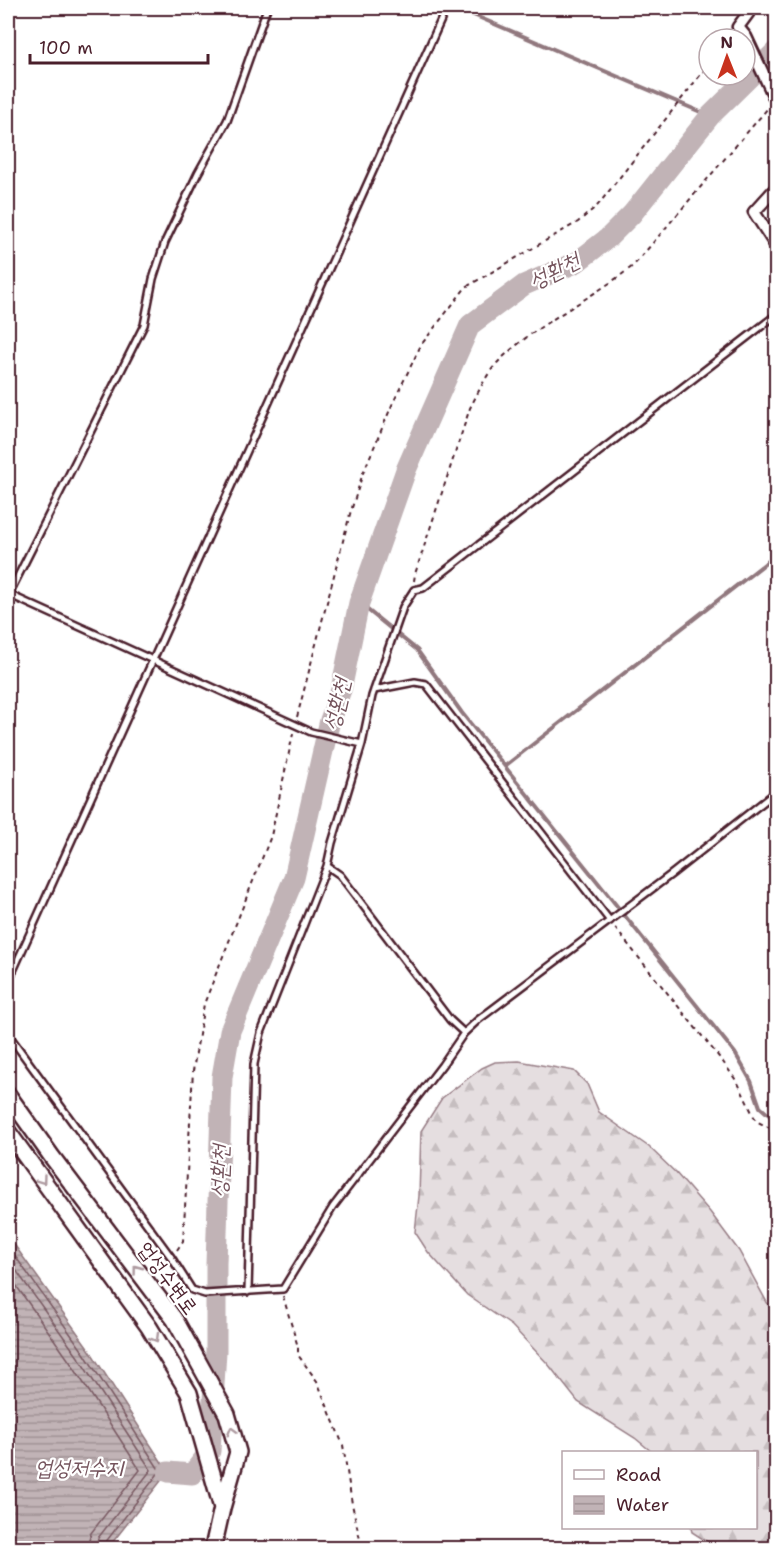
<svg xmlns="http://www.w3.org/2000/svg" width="784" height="1556" font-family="'Shantell Sans','Poor Story',sans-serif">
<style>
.forest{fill:url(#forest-firs);stroke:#987e86;stroke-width:1.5}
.water{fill:url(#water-rules);stroke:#91787e;stroke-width:1.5}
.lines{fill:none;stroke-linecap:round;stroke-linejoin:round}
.shore{stroke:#7a5a63;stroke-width:1.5}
.stream{stroke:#91787e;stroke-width:4}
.river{stroke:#c1b3b6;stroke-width:21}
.lane-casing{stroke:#4a1f2b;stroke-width:10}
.street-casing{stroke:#4a1f2b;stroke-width:15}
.secondary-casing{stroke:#4a1f2b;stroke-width:20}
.path{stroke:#4a1f2b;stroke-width:2;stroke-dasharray:4.5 4.5;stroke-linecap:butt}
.lane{stroke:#fff;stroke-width:5}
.street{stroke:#fff;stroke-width:10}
.secondary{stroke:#fff;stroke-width:15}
.oneway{stroke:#ae9aa0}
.labels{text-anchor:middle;stroke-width:4.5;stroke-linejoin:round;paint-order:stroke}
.street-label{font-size:21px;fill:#4a1f2b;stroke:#fff}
.water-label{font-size:22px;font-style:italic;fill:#74535c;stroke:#fff}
</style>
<defs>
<pattern id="forest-firs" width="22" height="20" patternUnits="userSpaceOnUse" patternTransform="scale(1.5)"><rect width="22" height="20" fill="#e5dee0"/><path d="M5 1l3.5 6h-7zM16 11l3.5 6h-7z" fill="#c6bec0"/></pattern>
<pattern id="water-rules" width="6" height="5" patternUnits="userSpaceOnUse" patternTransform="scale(1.5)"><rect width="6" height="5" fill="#c1b3b6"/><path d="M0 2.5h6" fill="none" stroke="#9f9194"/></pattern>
</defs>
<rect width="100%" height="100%" fill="#fff"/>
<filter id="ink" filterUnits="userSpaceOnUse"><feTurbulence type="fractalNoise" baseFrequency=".0167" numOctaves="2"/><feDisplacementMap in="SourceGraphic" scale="12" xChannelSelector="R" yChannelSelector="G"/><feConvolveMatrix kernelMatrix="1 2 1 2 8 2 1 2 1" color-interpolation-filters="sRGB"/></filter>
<g filter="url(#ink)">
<path class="forest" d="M519,1061L574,1071L587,1084L599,1112L649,1147L676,1173L710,1212L739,1251L776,1319V1548H717L692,1532L691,1528H756V1452H652L635,1438L578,1402L548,1364L512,1326L467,1295L428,1252L415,1232L419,1196L421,1131L442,1098L482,1068L495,1062Z"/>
<path class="water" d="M8,1236L89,1349L168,1472L108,1548H8Z"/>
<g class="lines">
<path class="shore" d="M8,1246L84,1353L160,1471L105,1543L103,1548
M8,1259L78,1357L151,1470L98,1538L96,1548
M8,1274L70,1362L140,1470L91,1533L87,1548"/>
<path class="stream" d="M457,8L710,116
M359,603L417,650L462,713L735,1053L751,1081L760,1107L776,1121
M505,766L776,555"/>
<path class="river" d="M168,1472L192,1474L210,1451L216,1351V1264L222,1077L230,1031L294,878L330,720L341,690L359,603L406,470L470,325L524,285L577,262L608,238L632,214L710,116L776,51"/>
<defs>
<path id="lane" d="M8,594L311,732L362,744
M8,596L144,325L153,279L165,242L198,173L227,121L267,8
M374,690L415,682L426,684L610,921
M327,866L340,875L450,1020L464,1033
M8,982L445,11L437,8
M8,1034L171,1257L192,1290L205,1294L283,1289L333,1207L442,1065L464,1033L478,1020L673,873L776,792
M248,1292L254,1064L261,1033L327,866L332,843L362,744L372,696L403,607L414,590L423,588L776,315"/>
<path id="street" d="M752,8L738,27L746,37L776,101
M776,188L754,212L776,246"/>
<path id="secondary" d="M8,1095L52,1157L175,1320L227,1414L238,1452L222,1508L213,1548
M8,1132L149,1327L189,1393L222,1508"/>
</defs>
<use href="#lane" class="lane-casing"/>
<use href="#street" class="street-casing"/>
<use href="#secondary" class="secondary-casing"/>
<path class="path" d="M414,581L415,574L470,408C478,393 486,374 499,361C538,322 591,300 634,265L768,108
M297,717L350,514L363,473L392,405L421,345L466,287L578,222L598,205L709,64
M615,928L723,1062L738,1083L756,1121L776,1131
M177,1250L183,1241L193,1071L204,1004L271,836L293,734
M283,1296L298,1347V1355L317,1381L343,1445L352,1504L362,1548"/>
<use href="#lane" class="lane"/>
<use href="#street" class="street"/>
<use href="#secondary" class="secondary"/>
</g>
<defs><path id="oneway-chevron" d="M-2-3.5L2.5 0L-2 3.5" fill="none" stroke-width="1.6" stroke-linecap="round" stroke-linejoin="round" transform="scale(1.5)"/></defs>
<g class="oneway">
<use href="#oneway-chevron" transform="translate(42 1180) rotate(54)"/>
<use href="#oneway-chevron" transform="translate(137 1269) rotate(-127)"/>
<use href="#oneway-chevron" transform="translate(155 1338) rotate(59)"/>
<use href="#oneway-chevron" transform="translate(232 1431) rotate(-106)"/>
</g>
</g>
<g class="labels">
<g class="street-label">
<text transform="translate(168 1278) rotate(54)" y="7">업성수변로</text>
</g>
<g class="water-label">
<text transform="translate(554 270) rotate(-27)" y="8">성환천</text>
<text transform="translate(336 704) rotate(-77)" y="8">성환천</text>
<text transform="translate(219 1171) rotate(-88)" y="8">성환천</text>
<text x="79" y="1475">업성저수지</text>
</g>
</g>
<rect width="784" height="1556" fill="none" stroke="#fff" stroke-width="30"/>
<rect x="15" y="15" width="754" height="1526" fill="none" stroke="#4a1f2b" stroke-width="2" filter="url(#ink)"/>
<rect x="562" y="1451" width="195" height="78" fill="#ffffff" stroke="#b7a5aa" stroke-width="1.5"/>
<rect x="574" y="1470" width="30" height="9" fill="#ffffff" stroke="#b7a5aa" stroke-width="1.5"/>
<text x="616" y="1481" font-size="18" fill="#4a1f2b">Road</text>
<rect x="574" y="1496" width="30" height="18" fill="url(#water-rules)" stroke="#b7a5aa" stroke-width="1.5"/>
<text x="616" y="1511" font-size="18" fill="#4a1f2b">Water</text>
<g transform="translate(727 57) rotate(359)"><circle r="28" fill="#ffffff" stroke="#b7a5aa" stroke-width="1.5"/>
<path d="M0-4.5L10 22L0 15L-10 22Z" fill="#c8321e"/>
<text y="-9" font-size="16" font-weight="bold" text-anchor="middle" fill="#4a1f2b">N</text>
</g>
<path d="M30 54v9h178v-9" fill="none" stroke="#4a1f2b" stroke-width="3"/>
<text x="39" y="54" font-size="18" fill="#4a1f2b" stroke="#ffffff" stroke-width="4.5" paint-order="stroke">100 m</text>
</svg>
